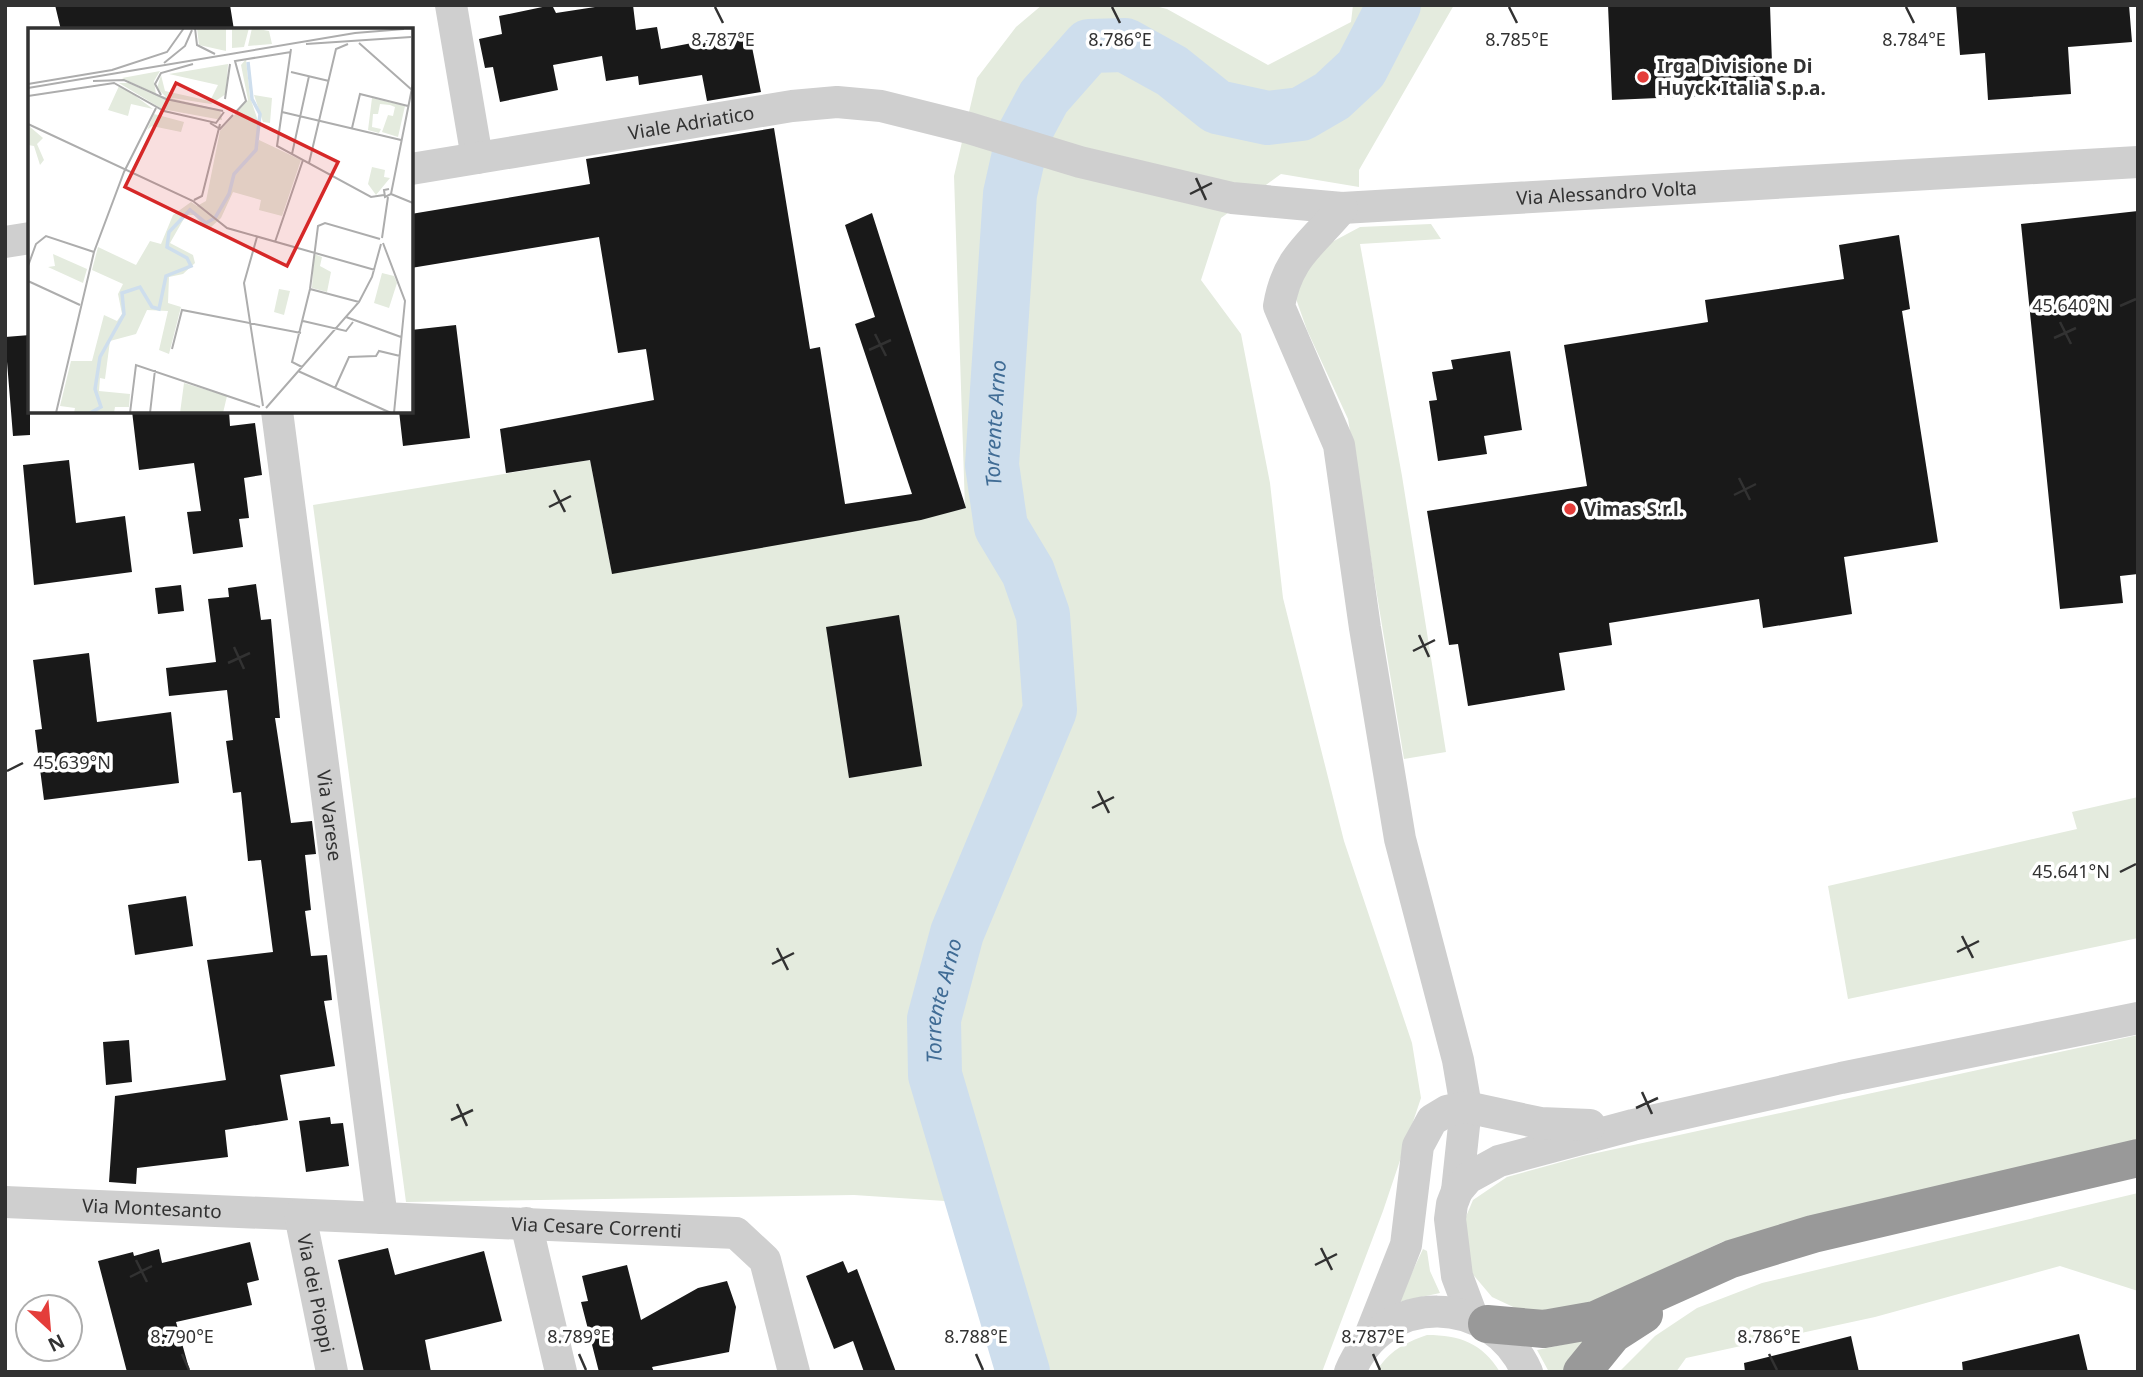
<svg xmlns="http://www.w3.org/2000/svg" width="2143" height="1377" font-family="'Noto Sans',sans-serif">
<style>
.green{fill:#e4ebde}
.lines{fill:none;stroke-linecap:round;stroke-linejoin:round}
.river{stroke:#cedeed;stroke-width:54}
.building{fill:#191919}
.minor{stroke:#cfcfcf;stroke-width:32}
.highway{stroke:#999;stroke-width:38}
.ticks{fill:none;stroke:#323232;stroke-width:2.5}
.poi-dot{fill:#e43d3a;stroke:#fff;stroke-width:2.5}
.labels{text-anchor:middle;stroke-width:7;stroke-linejoin:round;paint-order:stroke}
.poi-label{font-size:19px;font-weight:bold;fill:#323232;stroke:#fff;text-anchor:start}
.street-label{font-size:19px;fill:#323232;stroke:#fff}
.water-label{font-size:21px;font-style:italic;fill:#406c95;stroke:#fff}
.inset-river{fill:none;stroke:#cedeed;stroke-width:3.5}
.inset-road{fill:none;stroke:#adadad;stroke-width:2}
.view{fill:#d62828;fill-opacity:0.15;stroke:#d62828;stroke-width:3.5}
.inset-edge{fill:none;stroke:#323232;stroke-width:3.5}
.ticks-label{font-size:18px;text-anchor:middle;fill:#323232;stroke:#fff;stroke-width:7;stroke-linejoin:round;paint-order:stroke}
</style>
<rect width="100%" height="100%" fill="#fff"/>
<path class="green" d="M1042,5H1151L1167,9L1268,65L1351,22L1353,5H1454L1359,170V187L1281,174L1221,218L1201,280L1241,334L1270,483L1283,598L1344,841L1412,1043L1421,1098L1383,1211L1322,1372H1040L950,1063L922,1071L960,1202L854,1195L406,1202L313,505L590,460L612,573L965,508L954,176L977,78L1016,27Z
M1431,224L1441,239L1360,244L1402,476L1446,752L1404,759L1348,419L1307,330L1295,296L1301,272L1332,242L1360,227Z
M2138,797V938L1848,999L1828,886L2077,829L2072,812Z
M2138,1035V1148L2026,1169L1722,1242L1574,1311L1528,1314L1492,1297L1470,1271L1462,1226L1473,1200L1507,1177L1583,1156Z
M2138,1193V1291L2060,1266L1875,1317L1686,1358L1676,1372H1619L1655,1336L1697,1308L1762,1283Z
M1423,1249L1427,1251L1430,1271L1440,1293L1398,1302Z
M1427,1335C1460,1335 1482,1343 1500,1372H1376C1389,1351 1404,1343 1427,1335Z
M1610,1335L1585,1372H1549L1537,1350Z"/>
<g class="lines">
<path class="river" id="s1" d="M1023,1372L935,1075L934,1019L957,933L1050,710L1043,615L1028,572L1001,527L992,465L1010,194L1023,136L1044,97L1089,46L1125,45L1172,71L1217,107L1268,118L1301,114L1332,96L1361,69L1394,5"/>
</g>
<path class="building" d="M55,5H230L234,30H61Z
M552,5L556,13L608,5H633L636,30L657,27L661,49L749,32L761,92L707,101L702,75L639,85L638,76L606,81L602,56L553,65L558,90L500,102L493,67L485,68L479,39L502,34L499,16Z
M1608,5H1770L1773,93L1612,100Z
M1956,5H2129L2132,42L2068,47L2071,94L1988,100L1985,53L1960,55Z
M774,128L810,349L820,347L845,504L912,494L855,324L875,317L845,225L872,213L966,508L921,520L612,574L590,460L506,473L500,429L654,400L646,349L618,353L599,237L411,268V214L590,184L586,159Z
M2138,211V574L2120,576L2123,603L2060,609L2021,224Z
M1899,235L1910,309L1902,311L1938,542L1844,557L1852,614L1763,628L1759,599L1609,623L1612,645L1559,653L1565,690L1468,706L1458,644L1449,645L1427,511L1587,486L1564,345L1708,322L1705,300L1844,279L1839,245Z
M456,325L470,438L403,446L399,411H411V330Z
M30,335V435L13,436L5,337Z
M1510,351L1522,430L1484,436L1487,454L1438,461L1429,401L1437,400L1432,372L1453,369L1451,360Z
M132,411H229L230,426L255,423L262,475L244,478L249,518L239,519L243,547L193,554L187,512L201,511L194,463L139,470Z
M69,460L76,523L125,516L132,572L34,585L23,465Z
M256,584L261,620L271,619L280,718H275L291,823L312,821L316,854L305,855L311,910L305,911L311,956L327,955L332,1000L324,1001L335,1066L280,1075L288,1120L225,1130L228,1157L137,1168L136,1184L109,1182L115,1096L226,1080L207,960L273,952L261,860L248,861L241,792L233,793L226,741L233,740L227,690L169,696L166,668L216,662L208,599L229,597L228,588Z
M181,585L184,611L158,614L155,588Z
M899,615L922,766L849,778L826,627Z
M89,653L97,722L171,712L179,783L44,800L35,730L42,729L33,660Z
M186,896L193,946L135,955L128,905Z
M129,1040L132,1082L106,1085L103,1042Z
M330,1117L331,1124L343,1123L349,1166L306,1172L299,1121Z
M250,1242L259,1280L247,1283L252,1305L176,1322L190,1372H127L98,1261L133,1252L134,1256L159,1249L162,1263Z
M388,1248L395,1275L484,1251L502,1321L425,1340L431,1372H364L338,1260Z
M843,1261L848,1273L857,1269L896,1372H864L853,1341L834,1349L806,1276Z
M627,1265L641,1320L698,1288L727,1281L736,1307L729,1352L652,1367L654,1372H599L581,1302L588,1301L582,1276Z
M2079,1334L2088,1372H1963L1962,1362Z
M1851,1336L1859,1372H1745L1744,1363Z"/>
<g class="lines">
<g class="minor">
<path d="M451,5L477,158"/>
<path id="s2" d="M411,169L792,106L837,102L881,106L969,128L1080,162L1232,198L1342,208L2138,162"/>
<path d="M1342,208C1312,244 1287,257 1279,306L1339,445L1365,628L1400,839L1458,1060L1466,1107L1457,1191"/>
<path d="M5,242L30,238"/>
<path id="s3" d="M277,411L382,1218"/>
<path id="s4" d="M5,1202L736,1233L765,1260L794,1372"/>
<path id="s5" d="M300,1215L332,1372"/>
<path d="M526,1223L561,1372"/>
<path d="M1472,1316L1457,1276L1450,1219L1452,1204L1457,1191L1468,1178L1499,1161L1633,1125L1841,1078L2138,1018"/>
<path d="M1368,1341L1406,1245L1418,1146L1432,1120L1447,1111L1466,1107L1540,1123L1590,1125"/>
<path d="M1350,1372C1383,1290 1492,1293 1527,1372"/>
</g>
<path class="highway" d="M1487,1324L1544,1329L1595,1320L1731,1259L1813,1234L2138,1158
M1582,1372L1613,1334L1644,1314"/>
</g>
<path class="ticks" d="M715,7L723,23M1112,7L1120,23M1509,7L1517,23M1906,7L1914,23M1196,178L1206,200M1190,194L1212,183M2120,306L2136,299M2060,322L2071,344M875,334L886,356M2054,338L2076,328M869,350L891,340M1739,478L1750,500M554,490L565,512M1734,495L1756,484M549,507L571,496M1419,635L1429,657M234,647L244,669M1413,651L1435,640M228,663L250,653M7,771L23,763M1098,791L1109,813M1092,808L1114,797M2120,872L2136,864M1962,936L1973,958M777,948L788,970M1957,952L1979,941M772,964L794,953M1642,1092L1652,1114M457,1104L467,1126M1636,1108L1658,1098M451,1120L473,1110M1321,1248L1332,1270M136,1260L147,1282M1315,1265L1337,1254M130,1277L152,1266M182,1354L189,1370M579,1354L586,1370M976,1354L983,1370M1373,1354L1380,1370M1769,1354L1777,1370"/>
<g class="poi-dot">
<circle cx="1643" cy="77" r="7"/>
<circle cx="1570" cy="509" r="7"/>
</g>
<g class="labels">
<g class="poi-label">
<text x="1657" y="73">Irga Divisione Di<tspan x="1657" dy="22">Huyck Italia S.p.a.</tspan></text>
<text x="1584" y="516">Vimas S.r.l.</text>
</g>
<g class="street-label">
<text dy="7" stroke="none"><textPath href="#s2" startOffset="284">Viale Adriatico</textPath></text>
<text dy="7" stroke="none"><textPath href="#s2" startOffset="1214">Via Alessandro Volta</textPath></text>
<text dy="7" stroke="none"><textPath href="#s3" startOffset="408">Via Varese</textPath></text>
<text dy="7" stroke="none"><textPath href="#s4" startOffset="147">Via Montesanto</textPath></text>
<text dy="7" stroke="none"><textPath href="#s4" startOffset="592">Via Cesare Correnti</textPath></text>
<text dy="7" stroke="none"><textPath href="#s5" startOffset="80">Via dei Pioppi</textPath></text>
</g>
<g class="water-label">
<text dy="7" stroke="none"><textPath href="#s1" startOffset="994">Torrente Arno</textPath></text>
<text dy="7" stroke="none"><textPath href="#s1" startOffset="385">Torrente Arno</textPath></text>
</g>
</g>
<g transform="translate(28 28)">
<rect width="385" height="385" fill="#fff"/>
<path d="M169,0H198V23L171,17ZM204,0H221L216,19L204,20ZM224,0L241,3L244,16L220,18ZM218,31L222,69L231,96L227,123L231,112L273,132L254,188L231,182L233,172L205,164L193,190L183,199L178,200L166,187H158L142,215L165,227L167,235L155,246L141,249L140,275L153,279L141,326L131,322L140,283L119,282L108,306L82,313L77,351L72,350L71,363L102,366L101,379H87L86,385H46L47,380L32,378L43,333H64L76,287L89,293L94,286L90,266L95,256L64,242L70,219L108,237L122,213L133,216L145,187L163,174L169,178L178,173L192,103L220,72L213,37ZM200,36L198,66L183,76L138,69L129,60L133,47L137,63L182,73L190,57L141,46ZM132,43L126,53L128,66L94,50ZM91,55H101L122,65L192,82L194,92L134,81ZM91,58L98,61L125,81L103,76L100,88L80,82ZM226,67L244,70L242,95L235,94ZM344,70L377,78L370,109L354,104L360,87L365,88L367,79L362,77L352,76L350,86H345L344,99L353,101L351,105L340,102ZM126,86L156,94L153,104L124,98L119,102ZM1,98L15,110L9,116L16,132L12,137L6,118L0,117ZM344,139L357,142L356,149L362,150L348,167L340,156ZM25,226L59,241L55,255L20,239L27,238ZM286,226L294,229L292,238L303,244L299,264L284,260ZM354,245L366,248L369,255L361,280L346,275ZM251,261L262,263L256,287L246,284ZM156,355L199,368L195,385H152Z" fill="#e4ebde"/>
<path class="inset-river" d="M62,385L73,379L67,361L72,329L96,286L94,265L112,259L124,279L131,281L138,248L163,238L159,230L139,219L141,204L162,182L178,195L187,190L201,166L206,146L228,122L232,86L224,71L220,34"/>
<path class="inset-road" d="M167,0L169,17L187,26M331,15L384,62M278,16L383,9M263,21L249,118L343,169L356,167M136,35L157,18L164,2M263,44L301,53M65,53L96,52L138,71L195,83M0,56L84,42L139,24L156,0M0,60L327,5L376,1M133,67L127,56L133,45L165,36M0,68L86,55L136,83L188,95L196,84M197,71L202,36M254,84L373,112M207,85L218,73L207,33L263,24M182,95L192,101L205,87M0,96L165,173L199,200L347,242M324,100L332,66L380,78M264,126L281,48M281,135L308,21L320,16M361,161L356,162L357,169L363,166L385,55M363,166L385,175M166,172L174,168L192,96M229,209L216,255L235,378M354,210L360,169M247,214L275,132M355,215L377,273L366,385M0,238L8,216L18,208L66,224M0,253L52,277M282,261L331,274M318,289L373,309M275,293L318,303L325,294M144,321L154,282L273,305M274,339L264,334L282,261L290,198L297,195L352,211M270,343L363,385M307,360L321,329L348,328L351,323L372,328M238,380L331,274L344,249L353,216M28,385L66,224L96,144L128,80M102,385L108,337L232,379M122,385L127,342"/>
<path class="view" d="M148,55L310,134L259,238L97,159Z"/>
<rect width="385" height="385" class="inset-edge"/>
</g>
<g class="ticks-label">
<text x="1517" y="46">8.785°E</text>
<text x="723" y="46">8.787°E</text>
<text x="1120" y="46">8.786°E</text>
<text x="1914" y="46">8.784°E</text>
<text x="2071" y="312">45.640°N</text>
<text x="72" y="769">45.639°N</text>
<text x="2071" y="878">45.641°N</text>
<text x="182" y="1343">8.790°E</text>
<text x="579" y="1343">8.789°E</text>
<text x="976" y="1343">8.788°E</text>
<text x="1373" y="1343">8.787°E</text>
<text x="1769" y="1343">8.786°E</text>
</g>
<rect width="2143" height="1377" fill="none" stroke="#323232" stroke-width="14"/>
<g transform="translate(49 1328) rotate(154)"><circle r="33" fill="#ffffff" stroke="#adadad" stroke-width="2"/>
<path d="M0-5L12 26L0 18L-12 26Z" fill="#e43d3a"/>
<text y="-10" font-size="19" font-weight="bold" text-anchor="middle" fill="#323232">N</text>
</g>
</svg>
